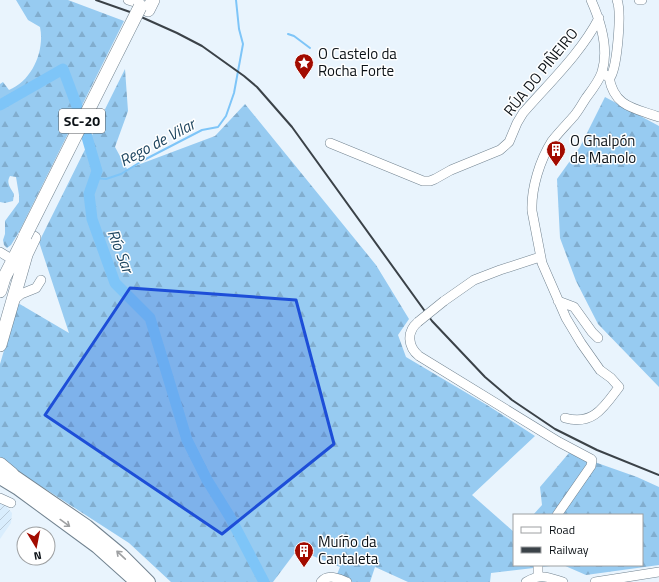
<svg xmlns="http://www.w3.org/2000/svg" width="659" height="582" font-family="'Titillium Web',sans-serif">
<style>
.industrial{fill:url(#industrial-furrows)}
.forest{fill:url(#forest-firs)}
.lines{fill:none;stroke-linecap:round;stroke-linejoin:round}
.stream{stroke:#7ec5f8;stroke-width:2}
.river{stroke:#7ec5f8;stroke-width:11}
.minor-casing{stroke:#728390;stroke-width:10}
.major-casing{stroke:#728390;stroke-width:14}
.highway-casing{stroke:#728390;stroke-width:14}
.minor{stroke:#fff;stroke-width:9}
.major{stroke:#fff;stroke-width:12}
.highway{stroke:#fff;stroke-width:13}
.rail{stroke:#3b4248;stroke-width:2}
.minor-bridge-casing{stroke:#728390;stroke-width:10;stroke-linecap:butt}
.highway-bridge-casing{stroke:#728390;stroke-width:14;stroke-linecap:butt}
.minor-bridge{stroke:#fff;stroke-width:9}
.highway-bridge{stroke:#fff;stroke-width:13}
.oneway{stroke:#9ea0a2}
.marked{fill:#1d4ed8;fill-opacity:0.2;stroke:#1d4ed8;stroke-width:3;stroke-linejoin:round}
.labels{text-anchor:middle;stroke-width:3;stroke-linejoin:round;paint-order:stroke}
.shield{fill:#fff;stroke:#55595d;stroke-width:1}
.shield-label{font-size:14px;font-weight:bold;fill:#0c1217}
.poi-label{font-size:15px;fill:#0c1217;stroke:#fff;text-anchor:start}
.street-label{font-size:15px;fill:#0c1217;stroke:#fff}
.water-label{font-size:16px;font-style:italic;fill:#204761;stroke:#fff}
</style>
<defs>
<pattern id="industrial-furrows" width="10" height="10" patternUnits="userSpaceOnUse"><rect width="10" height="10" fill="#d9edfd"/><path d="M-1 1l2-2M0 10L10 0M9 11l2-2" fill="none" stroke="#b9cad8"/></pattern>
<pattern id="forest-firs" width="22" height="20" patternUnits="userSpaceOnUse"><rect width="22" height="20" fill="#97cbf1"/><path d="M5 1l3.5 6h-7zM16 11l3.5 6h-7z" fill="#81adce"/></pattern>
</defs>
<rect width="100%" height="100%" fill="#e9f4fd"/>
<path class="industrial" d="M0,502L6,506L12,513L11,523L0,539Z"/>
<path class="forest" d="M16,0H68L124,21L19,232L11,245L7,248L4,245L3,240L5,234V221L19,202V195L16,177L10,176C6,183 10,187 14,194L13,201L5,203L0,202V84L3,82L9,90C32,81 45,51 40,27L28,20Z
M125,69L128,111L115,147L127,169L215,136L245,104L376,265L409,319L398,335L406,357L487,405L535,436L472,495L514,532V565H559L491,573L490,582H408L375,567L370,582H334L340,567L313,556L294,554L273,582H171L129,543L5,463L0,459V364L18,303L69,333L39,242Z
M605,97L659,126V387L598,324L576,281L560,238L557,179L580,147Z
M569,453L637,477L659,487V565L586,575L563,565H642V515H533L542,505L540,487Z"/>
<g class="lines">
<path class="stream" d="M288,34L294,36L310,48
M95,178L106,179L121,174L142,161L202,130L218,127L226,116L234,93L243,44L239,29L236,0"/>
<path class="river" d="M0,105L63,69L81,117L97,171L89,194L92,219L115,283L150,318L187,440L207,480L230,517L264,582"/>
<defs>
<path id="minor" d="M128,0L141,4
M639,0H642
M602,72L608,77L611,76C617,65 622,12 617,0
M609,77C614,107 634,108 659,117
M330,143L423,181H430L435,179L451,170L500,150L509,142L517,123L523,113C549,83 581,53 599,18
M0,252L13,260
M14,300L21,294L36,288L41,280
M444,301L474,280L500,270L540,257
M558,301L574,307L592,332L598,338
M418,322C406,332 408,347 419,356L559,442L591,459L592,460L591,466L557,515
M565,418C593,426 604,407 619,387L611,378L600,370L581,343L566,318L542,263L532,211C531,188 540,160 552,141C559,132 567,124 574,116C579,110 582,104 586,98C592,90 599,81 602,72C609,49 600,20 591,0
M0,498L11,503
M538,565V576
M321,582C328,573 339,579 347,582
M526,582C541,573 547,577 563,582
M595,582L659,572"/>
<path id="major" d="M4,469L87,526L122,555L149,582
M0,478L18,489L97,547L136,582"/>
<path id="highway" d="M148,10L153,0
M22,263L34,238
M0,291L4,278L25,237
M0,345L26,255
M0,464L12,474"/>
</defs>
<use href="#minor" class="minor-casing"/>
<use href="#major" class="major-casing"/>
<use href="#highway" class="highway-casing"/>
<use href="#minor" class="minor"/>
<use href="#major" class="major"/>
<use href="#highway" class="highway"/>
<path class="rail" d="M96,0L130,12L177,33L202,46L244,76L257,87L292,127L432,321L485,377L512,400L555,429L597,450L659,475"/>
<defs>
<path id="minor-bridge" d="M418,322L444,301"/>
<path id="highway-bridge" d="M25,236L140,7"/>
</defs>
<use href="#minor-bridge" class="minor-bridge-casing"/>
<use href="#highway-bridge" class="highway-bridge-casing"/>
<use href="#minor-bridge" class="minor-bridge"/>
<use href="#highway-bridge" class="highway-bridge"/>
</g>
<defs><path id="oneway-shaft" d="M-6 0H5M1.5-3L5.5 0L1.5 3" fill="none" stroke-width="1.6" stroke-linecap="round" stroke-linejoin="round"/></defs>
<g class="oneway">
<use href="#oneway-shaft" transform="translate(65 523) rotate(36)"/>
<use href="#oneway-shaft" transform="translate(121 555) rotate(-137)"/>
</g>
<path class="marked" d="M130,288L296,300L334,444L222,534L45,415Z"/>
<defs>
<symbol id="sight-pin" viewBox="-11 -11 22 30"><path d="M0 17L-7.5 6A9.5 9.5 0 1 1 7.5 6Z" fill="#a20b00" stroke="#fff"/><path d="M0-6L1.8-2.2L6-1.7L2.9 1.2L3.7 5.4L0 3.3L-3.7 5.4L-2.9 1.2L-6-1.7L-1.8-2.2Z" fill="#fff"/></symbol>
<symbol id="building-pin" viewBox="-11 -11 22 30"><path d="M0 17L-7.5 6A9.5 9.5 0 1 1 7.5 6Z" fill="#a20b00" stroke="#fff"/><path d="M-4-6H4V6H1V3H-1V6H-4ZM-2.5-4.3h1.7v1.8h-1.7ZM.8-4.3h1.7v1.8H.8ZM-2.5-1h1.7V.8h-1.7ZM.8-1h1.7V.8H.8Z" fill="#fff"/></symbol>
</defs>
<g fill-rule="evenodd">
<use href="#sight-pin" x="293" y="52" width="22" height="30"/>
<use href="#building-pin" x="545" y="139" width="22" height="30"/>
<use href="#building-pin" x="293" y="540" width="22" height="30"/>
</g>
<g class="labels">
<rect class="shield" x="59" y="109" width="46" height="24" rx="3"/>
<g class="shield-label">
<text x="82" y="126">SC-20</text>
</g>
<g class="poi-label">
<text x="318" y="59">O Castelo da<tspan x="318" dy="17">Rocha Forte</tspan></text>
<text x="570" y="146">O Ghalpón<tspan x="570" dy="17">de Manolo</tspan></text>
<text x="318" y="547">Muíño da<tspan x="318" dy="17">Cantaleta</tspan></text>
</g>
<g class="street-label">
<text transform="translate(541 72) rotate(-51)" y="5">RÚA DO PIÑEIRO</text>
</g>
<g class="water-label">
<text transform="translate(157 142) rotate(-28)" y="6">Rego de Vilar</text>
<text transform="translate(121 251) rotate(69)" y="6">Río Sar</text>
</g>
</g>
<rect x="513" y="514" width="130" height="52" fill="#ffffff" stroke="#9ea0a2"/>
<rect x="521" y="527" width="20" height="6" fill="#ffffff" stroke="#9ea0a2"/>
<text x="549" y="534" font-size="12" fill="#0c1217">Road</text>
<rect x="521" y="547" width="20" height="6" fill="#3b4248" stroke="#9ea0a2"/>
<text x="549" y="554" font-size="12" fill="#0c1217">Railway</text>
<g transform="translate(36 546) rotate(170)"><circle r="19" fill="#ffffff" stroke="#9ea0a2"/>
<path d="M0-3L7 15L0 10L-7 15Z" fill="#a20b00"/>
<text y="-6" font-size="11" font-weight="bold" text-anchor="middle" fill="#0c1217">N</text>
</g>
</svg>
